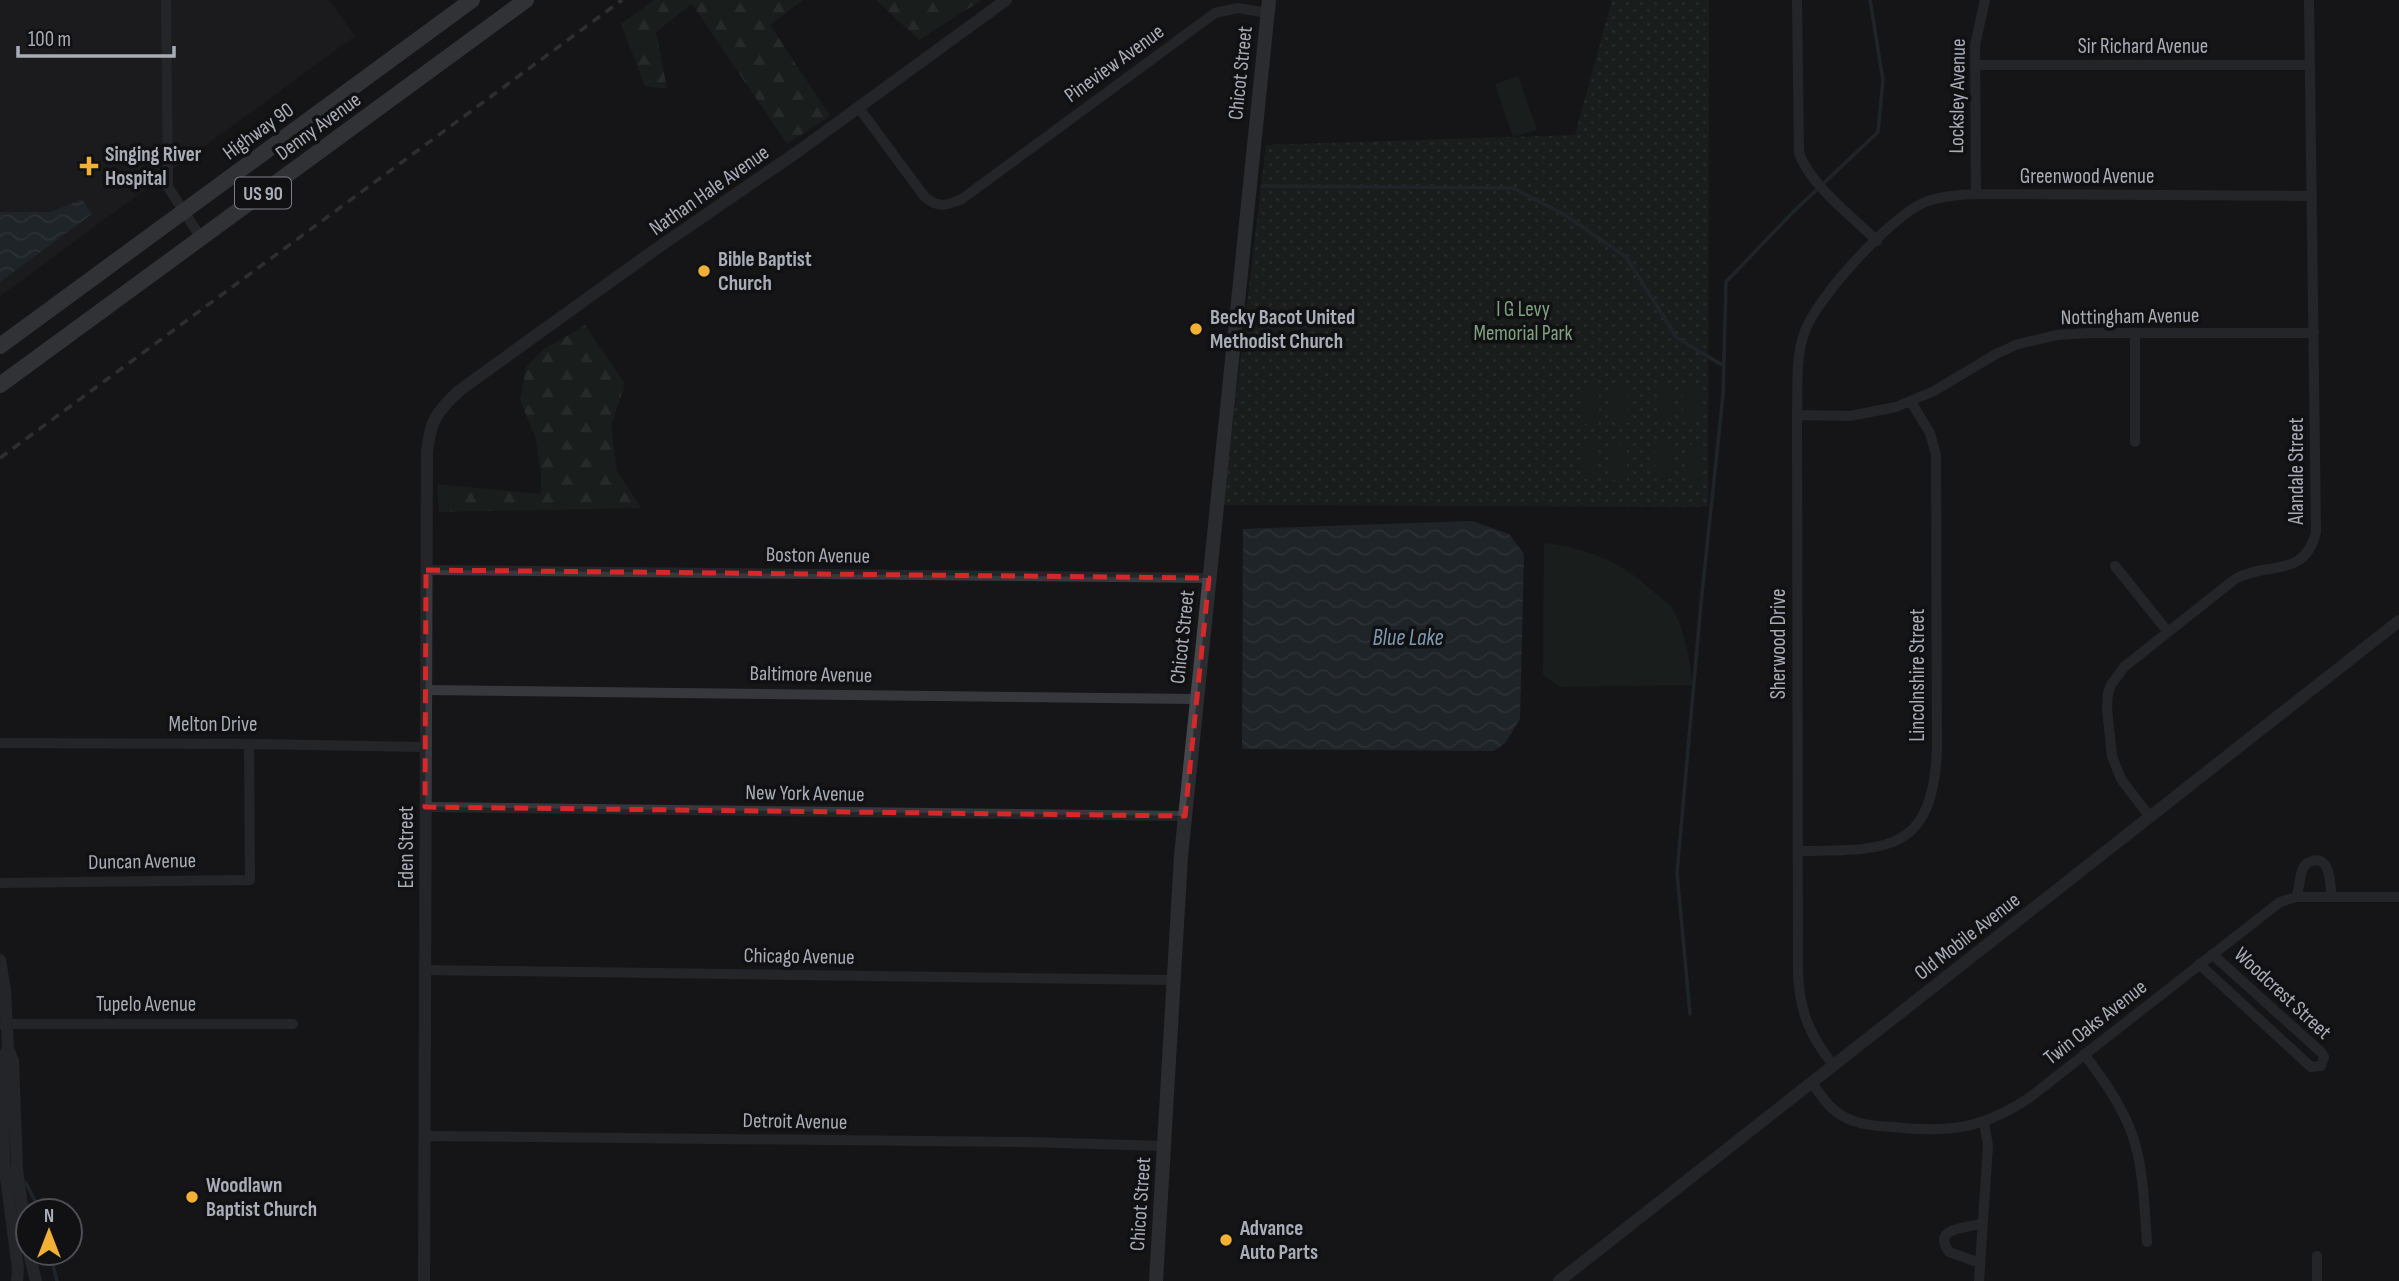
<svg xmlns="http://www.w3.org/2000/svg" width="2399" height="1281" font-family="'Sofia Sans Condensed',sans-serif">
<style>
.built{fill:#222225}
.forest{fill:url(#forest-firs)}
.park{fill:url(#park-dots)}
.garden{fill:#1e261f}
.water{fill:url(#water-waves)}
.lines{fill:none;stroke-linecap:round;stroke-linejoin:round}
.stream{stroke:#2c353c;stroke-width:3.5}
.minor{stroke:#37383d;stroke-width:10}
.tertiary{stroke:#37383d;stroke-width:12}
.secondary{stroke:#45474d;stroke-width:14}
.primary{stroke:#53555c;stroke-width:16}
.rail{stroke:#4a4c52;stroke-width:3.5;stroke-dasharray:9 7;stroke-linecap:butt}
.marked{fill:none;stroke:#d62828;stroke-width:5;stroke-dasharray:14 9;stroke-linejoin:round}
.poi-dot{fill:#f2b134;stroke:#111113;stroke-width:2.5}
.labels{text-anchor:middle;stroke-width:7;stroke-linejoin:round;paint-order:stroke}
.shield{fill:#111113;stroke:#7b7e86;stroke-width:2}
.shield-label{font-size:19px;font-weight:bold;fill:#a8adb8}
.street-label{font-size:21px;fill:#a8adb8;stroke:#111113}
.poi-label{font-size:21px;font-weight:bold;fill:#a8adb8;stroke:#111113;text-anchor:start}
.park-label{font-size:21px;fill:#7fa381;stroke:#111113}
.water-label{font-size:23px;font-style:italic;fill:#7f9bb3;stroke:#111113}
</style>
<defs>
<pattern id="forest-firs" width="22" height="20" patternUnits="userSpaceOnUse" patternTransform="scale(1.75)"><rect width="22" height="20" fill="#1e261f"/><path d="M5 1l3.5 6h-7zM16 11l3.5 6h-7z" fill="#3c433d"/></pattern>
<pattern id="park-dots" width="8" height="8" patternUnits="userSpaceOnUse" patternTransform="scale(1.75)"><rect width="8" height="8" fill="#1e261f"/><path d="M2 2h.1M6 6h.1" fill="none" stroke="#3c433d" stroke-width="1.8" stroke-linecap="round"/></pattern>
<pattern id="water-waves" width="16" height="10" patternUnits="userSpaceOnUse" patternTransform="scale(1.75)"><rect width="16" height="10" fill="#2c353c"/><path d="M0 5q4-4 8 0t8 0" fill="none" stroke="#485056"/></pattern>
</defs>
<rect width="100%" height="100%" fill="#161618"/>
<path class="built" d="M0,0H329L355,36L0,296Z"/>
<path class="forest" d="M654,0H803L770,25L830,116L787,144L692,4L656,32L667,89L645,86L621,24Z
M876,0H982L919,40Z
M585,325L625,384L611,426L617,471L641,508L439,512L437,484L541,494V473L536,439L520,400L526,367L543,350Z"/>
<path class="park" d="M1612,0H1709L1708,507L1223,505L1266,145L1575,135Z"/>
<path class="garden" d="M1518,76L1537,130L1513,137L1495,84Z
M1657,385H1673V422H1657Z
M1683,385H1699V422H1683Z
M1612,386H1628V423L1612,422Z
M1583,387H1599V424H1583Z
M1582,443H1598V479H1582Z
M1655,443H1671V479H1655Z
M1611,444H1627V480H1611Z
M1685,444L1701,445V481H1685Z
M1544,543C1590,549 1621,561 1655,593C1660,597 1667,602 1671,607C1683,622 1692,666 1692,685L1560,687L1543,675Z"/>
<path class="water" d="M82,199L92,214L0,282V212H51Z
M1472,521L1509,534L1524,554L1520,719L1506,742L1494,751L1242,749L1243,529Z"/>
<g class="lines">
<path class="stream" d="M1262,186L1513,188L1565,215L1626,257L1677,338L1724,366
M1690,1014L1677,873L1701,603L1723,395L1726,282L1793,212L1878,132L1883,80L1870,0
M26,1183L40,1211
M50,1253L57,1281"/>
<path class="minor" d="M166,0L168,187L201,238
M1797,0L1799,153C1810,185 1852,216 1877,241
M1975,65H2310
M859,108L924,196C937,208 946,206 962,199L1215,13L1238,8L1268,13
M1976,194L1975,45L1985,0
M1797,415L1850,416L1896,407L1934,391L1996,354L2018,344L2057,335L2089,333H2314
M2135,442V334
M2115,566L2168,632
M426,570L1209,578
M425,690L1196,699
M0,743L249,744L425,747
M425,807L1185,816
M2150,817L2121,779L2112,756L2107,709L2108,693L2111,685L2124,667L2235,579C2267,561 2305,579 2316,532L2309,0
M1798,851C1885,850 1933,855 1937,749L1936,455L1930,433L1911,402
M0,883L250,880L249,744
M2296,897C2300,888 2299,877 2303,868C2305,864 2308,862 2312,861C2330,855 2331,885 2331,896
M2199,964L2311,1067L2321,1066L2324,1057L2322,1053L2212,954
M425,970L1173,980
M0,1024H293
M2084,1054C2103,1079 2121,1104 2132,1134C2144,1168 2144,1206 2147,1242
M1834,1066C1810,1036 1800,1013 1798,974L1797,415C1798,388 1795,357 1805,331C1818,296 1890,218 1923,203C1940,196 1958,195 1976,194L2312,196
M1812,1083C1821,1095 1829,1108 1841,1115C1857,1125 1876,1126 1894,1127C1949,1133 1982,1129 2029,1098L2280,902L2296,897H2399
M425,1136L1026,1142L1165,1146
M1980,1263L1949,1252C1931,1226 1968,1229 1982,1223
M1979,1281L1988,1146L1984,1122
M2317,1281V1256"/>
<path class="tertiary" d="M0,960L5,991L8,1049L13,1061L17,1169L28,1250
M8,1049L2,1059L4,1162L18,1269L17,1281
M29,1253L36,1281
M424,1281L427,452C430,421 437,411 460,390L656,249L800,150L1006,0
M1559,1281L2399,621"/>
<path class="secondary" d="M1156,1281L1181,856L1269,0"/>
<path class="primary" d="M0,346L472,0
M0,385L526,0"/>
<path class="rail" d="M0,458L622,0"/>
</g>
<path d="M0 0H2399V1281H0ZM426,570L1209,578L1185,816L425,807Z" fill="#161618" fill-opacity=".55" fill-rule="evenodd"/>
<path class="marked" d="M426,570L1209,578L1185,816L425,807Z"/>
<g class="poi-dot">
<path d="M85.5 155.5h7v7h7v7h-7v7h-7v-7h-7v-7h7z"/>
<circle cx="704" cy="271" r="7"/>
<circle cx="1196" cy="329" r="7"/>
<circle cx="192" cy="1197" r="7"/>
<circle cx="1226" cy="1240" r="7"/>
</g>
<g class="labels">
<rect class="shield" x="235" y="177.5" width="56" height="31" rx="5"/>
<g class="shield-label">
<text x="263" y="200">US 90</text>
</g>
<g class="street-label">
<text x="2143" y="53">Sir Richard Avenue</text>
<text transform="translate(1114 63) rotate(-36)" y="7">Pineview Avenue</text>
<text transform="translate(1240 73) rotate(-84)" y="7">Chicot Street</text>
<text transform="translate(1957 96) rotate(-89)" y="7">Locksley Avenue</text>
<text transform="translate(318 126) rotate(-36)" y="7">Denny Avenue</text>
<text transform="translate(258 131) rotate(-36)" y="7">Highway 90</text>
<text x="2087" y="183">Greenwood Avenue</text>
<text transform="translate(709 190) rotate(-35)" y="7">Nathan Hale Avenue</text>
<text transform="translate(2130 316) rotate(-1)" y="7">Nottingham Avenue</text>
<text transform="translate(2296 471) rotate(-90)" y="7">Alandale Street</text>
<text transform="translate(818 555) rotate(1)" y="7">Boston Avenue</text>
<text transform="translate(1182 637) rotate(-84)" y="7">Chicot Street</text>
<text transform="translate(1778 644) rotate(-90)" y="7">Sherwood Drive</text>
<text transform="translate(811 674) rotate(1)" y="7">Baltimore Avenue</text>
<text transform="translate(1917 675) rotate(-90)" y="7">Lincolnshire Street</text>
<text x="213" y="731">Melton Drive</text>
<text transform="translate(805 793) rotate(1)" y="7">New York Avenue</text>
<text transform="translate(406 847) rotate(-90)" y="7">Eden Street</text>
<text transform="translate(142 861) rotate(-1)" y="7">Duncan Avenue</text>
<text transform="translate(1967 936) rotate(-38)" y="7">Old Mobile Avenue</text>
<text transform="translate(799 956) rotate(1)" y="7">Chicago Avenue</text>
<text transform="translate(2283 993) rotate(43)" y="7">Woodcrest Street</text>
<text x="146" y="1011">Tupelo Avenue</text>
<text transform="translate(2095 1022) rotate(-38)" y="7">Twin Oaks Avenue</text>
<text transform="translate(795 1121) rotate(1)" y="7">Detroit Avenue</text>
<text transform="translate(1140 1204) rotate(-86)" y="7">Chicot Street</text>
</g>
<g class="poi-label">
<text x="105" y="161">Singing River<tspan x="105" dy="24">Hospital</tspan></text>
<text x="718" y="266">Bible Baptist<tspan x="718" dy="24">Church</tspan></text>
<text x="1210" y="324">Becky Bacot United<tspan x="1210" dy="24">Methodist Church</tspan></text>
<text x="206" y="1192">Woodlawn<tspan x="206" dy="24">Baptist Church</tspan></text>
<text x="1240" y="1235">Advance<tspan x="1240" dy="24">Auto Parts</tspan></text>
</g>
<g class="park-label">
<text x="1523" y="316">I G Levy<tspan x="1523" dy="24">Memorial Park</tspan></text>
</g>
<g class="water-label">
<text x="1408" y="645">Blue Lake</text>
</g>
</g>
<g transform="translate(49 1232)"><circle r="33" fill="#111113" stroke="#4d4f55" stroke-width="2"/>
<path d="M0-5L12 26L0 18L-12 26Z" fill="#f2b134"/>
<text y="-10" font-size="19" font-weight="bold" text-anchor="middle" fill="#a8adb8">N</text>
</g>
<path d="M18 46v10h156v-10" fill="none" stroke="#a8adb8" stroke-width="3.5"/>
<text x="28" y="46" font-size="21" fill="#a8adb8" stroke="#111113" stroke-width="5" paint-order="stroke">100 m</text>
</svg>
